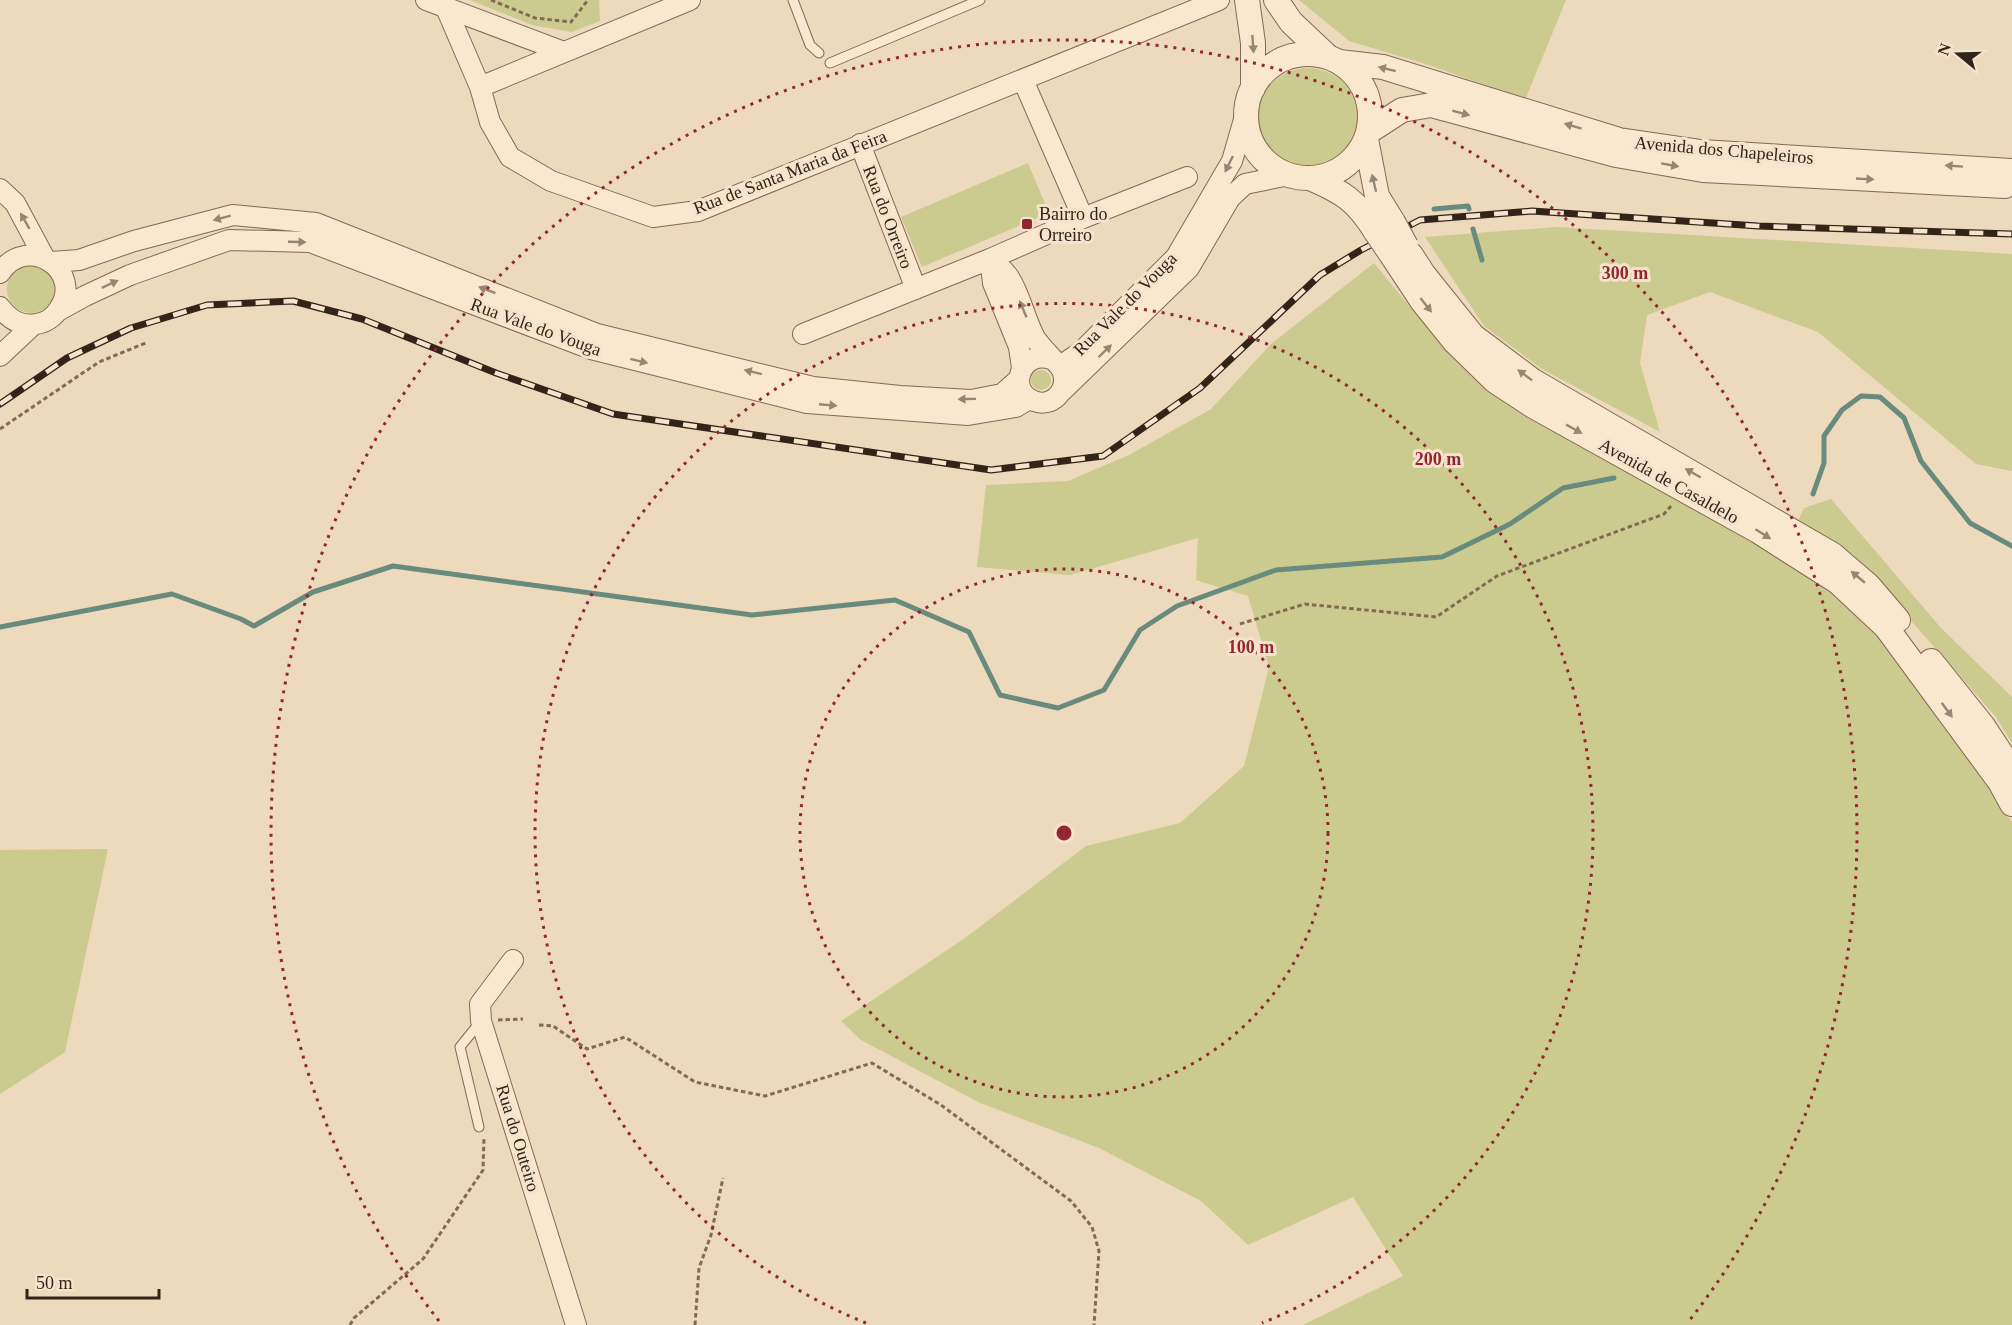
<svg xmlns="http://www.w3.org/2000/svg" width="2012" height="1325" font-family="'Times New Roman',serif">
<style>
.green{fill:#cbcb90}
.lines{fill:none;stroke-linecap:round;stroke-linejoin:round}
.stream{stroke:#688b7e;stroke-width:5}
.service-casing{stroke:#846955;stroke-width:11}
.minor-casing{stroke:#846955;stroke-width:22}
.tertiary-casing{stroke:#846955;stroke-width:26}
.path{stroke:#846955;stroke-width:3;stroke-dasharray:4.5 3;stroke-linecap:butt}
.service{stroke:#f9e7ce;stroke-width:9}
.minor{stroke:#f9e7ce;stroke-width:20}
.tertiary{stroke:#f9e7ce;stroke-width:24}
.rail-casing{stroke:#33241a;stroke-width:7}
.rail{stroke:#f5e4cb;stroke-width:4.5;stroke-dasharray:14;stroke-linecap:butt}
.tertiary-bridge-casing{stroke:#846955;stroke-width:26;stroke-linecap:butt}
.tertiary-bridge{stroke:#f9e7ce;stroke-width:24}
.oneway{fill:#968674}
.ring{fill:none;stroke:#932633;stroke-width:3;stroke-dasharray:3 6}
.poi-dot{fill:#932633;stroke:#f5e4cb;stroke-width:2}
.labels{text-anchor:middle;stroke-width:6;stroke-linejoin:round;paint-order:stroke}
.street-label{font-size:18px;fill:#33241a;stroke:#f5e4cb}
.poi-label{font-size:18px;fill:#33241a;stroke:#f5e4cb;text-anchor:start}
.centre{fill:#932633;stroke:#f5e4cb;stroke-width:3}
.ring-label{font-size:18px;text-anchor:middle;font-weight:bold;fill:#932633;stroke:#f5e4cb;stroke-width:6;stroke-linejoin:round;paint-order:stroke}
</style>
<rect width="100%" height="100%" fill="#edd9bb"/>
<path class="green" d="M470,0H599L600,21L572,32L532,25Z
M1299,0H1566L1525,100L1435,67L1349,41Z
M1257 119a51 51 0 1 1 102 0a51 51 0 1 1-102 0Z
M1028,163L1049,213L922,267L901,217Z
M1557,227L2012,254V471L1976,464L1818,332L1710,292L1647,315L1640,363L1660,432L1542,369L1484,326L1425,237Z
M1374,263L1423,323L1490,390L1821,580L1879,633L2012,822V1325H1303L1403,1276L1353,1197L1248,1245L1201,1201L1099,1148L980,1103L861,1040L841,1021L965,938L1086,846L1180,823L1244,766L1269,667L1248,596L1196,580L1198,538L1070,575L977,567L986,485L1068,481L1129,455L1211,409L1271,344Z
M7 289a24 24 0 1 1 48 0a24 24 0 1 1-48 0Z
M1031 380a10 10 0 1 1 20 0a10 10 0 1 1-20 0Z
M1831,499L1941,628L2012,697V743L1996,717L1853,555L1797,523L1804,508Z
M108,849L65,1052L0,1094V850Z"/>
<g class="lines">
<path class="stream" d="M1434,209L1468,206L1469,209
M1473,229L1482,260
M1813,494L1824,463V436L1842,410L1861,396L1880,397L1904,418L1921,461L1970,523L2012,546
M0,627L172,594L241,619L254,626L313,592L393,566L752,615L895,600L969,632L1000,695L1058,708L1104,690L1140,630L1177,606L1276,570L1442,557L1510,524L1563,488L1614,478"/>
<defs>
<path id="service" d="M793,0L810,45L819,53
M830,63L980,0
M479,1127L460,1047L481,1021"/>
<path id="minor" d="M426,0L564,52
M446,8L480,87L490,122L510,157L551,181L653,217L698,211L1219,0
M1023,80L1083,218
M480,87L690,0
M860,144L916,289
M0,189L15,203L44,257
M990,259C997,265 1006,271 1010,279C1021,297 1025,319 1035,338C1041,348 1061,365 1063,373C1068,391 1052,408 1034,401C1006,391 1021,349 1051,359
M990,259L993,283L1019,347L1022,368
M51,262L79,260L134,241L233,215L316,223L597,334L813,387L900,396L971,400L1002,394L1019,379
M0,273C27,232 85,271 59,309C54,317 45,323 36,324C20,327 9,319 0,307
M58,311L85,296L130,275L229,240L310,242L591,349L807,403L968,415L1016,407L1029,399
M803,334L990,259L1083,218L1187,177
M0,356L33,325
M1060,366L1081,352L1176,257L1232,161L1247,109
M1062,391L1189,268L1230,198L1245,184L1289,175
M513,960L480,1004L481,1021L576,1325"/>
<path id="tertiary" d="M1247,0L1253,43V88
M1276,0L1291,22L1328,57
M1246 116a62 62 0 1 1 124 0a62 62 0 1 1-124 0Z
M1339,62L1383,67L1619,140L1701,152L2012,171
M1368,132L1402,110L1431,105L1616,155L1703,170L2005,186
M1366,139L1377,196L1393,222
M1310,178C1343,192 1357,201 1376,232
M1411,255L1424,275L1473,336L1533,381L1833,555L1868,585L1898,620
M1393,257L1422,301L1455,342L1495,381L1533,406L1758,531L1838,582L1886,627L2000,782L2012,804
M1931,661L1983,726L2012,770"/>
</defs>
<use href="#service" class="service-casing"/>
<use href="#minor" class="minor-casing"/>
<use href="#tertiary" class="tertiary-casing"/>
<path class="path" d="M491,0L535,18L571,22L588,0
M0,429L99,362L148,342
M1240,624L1305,604L1436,617L1497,576L1664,514L1672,505
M498,1020L523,1019
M539,1025L553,1026L587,1049L625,1037L695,1082L765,1096L872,1063L941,1105L1071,1201L1092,1227L1099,1251L1094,1325
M350,1325L354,1318L423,1259L483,1170L484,1138
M695,1325L699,1268L711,1235L723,1178"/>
<use href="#service" class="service"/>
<use href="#minor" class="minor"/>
<use href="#tertiary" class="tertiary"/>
<defs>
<path id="rail" d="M0,404L67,358L131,328L207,305L293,301L362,319L496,373L613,414L991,470L1103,456L1200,388L1320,275L1361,250L1420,220L1532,211L1758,226L2012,234"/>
</defs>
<use href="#rail" class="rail-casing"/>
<use href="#rail" class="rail"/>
<defs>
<path id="tertiary-bridge" d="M1393,222L1406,246
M1376,232L1393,257"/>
</defs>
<use href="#tertiary-bridge" class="tertiary-bridge-casing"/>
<use href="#tertiary-bridge" class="tertiary-bridge"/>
</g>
<defs><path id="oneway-solid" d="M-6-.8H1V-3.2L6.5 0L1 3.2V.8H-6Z" transform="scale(1.5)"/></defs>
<g class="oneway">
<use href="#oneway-solid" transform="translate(1253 44) rotate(86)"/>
<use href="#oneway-solid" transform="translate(1387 69) rotate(-166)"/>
<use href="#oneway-solid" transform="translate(1461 113) rotate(15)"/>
<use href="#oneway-solid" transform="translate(1573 126) rotate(-163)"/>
<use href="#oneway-solid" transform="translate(1229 164) rotate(116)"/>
<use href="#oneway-solid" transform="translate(1670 165) rotate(10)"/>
<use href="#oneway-solid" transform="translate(1954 166) rotate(-176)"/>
<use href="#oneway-solid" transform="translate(1865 179) rotate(3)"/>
<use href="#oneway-solid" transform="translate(1374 183) rotate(-103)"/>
<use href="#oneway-solid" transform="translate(222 218) rotate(165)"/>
<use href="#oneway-solid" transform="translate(25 221) rotate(-120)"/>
<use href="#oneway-solid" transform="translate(297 242) rotate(2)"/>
<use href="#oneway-solid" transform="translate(110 284) rotate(-25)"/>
<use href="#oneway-solid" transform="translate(487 290) rotate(-159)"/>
<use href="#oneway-solid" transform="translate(1426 305) rotate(52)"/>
<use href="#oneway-solid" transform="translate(1023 309) rotate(-113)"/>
<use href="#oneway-solid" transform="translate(1105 351) rotate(-44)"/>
<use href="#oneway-solid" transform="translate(639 361) rotate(14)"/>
<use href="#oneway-solid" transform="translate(753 372) rotate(-166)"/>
<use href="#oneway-solid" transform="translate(1525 375) rotate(-143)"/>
<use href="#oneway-solid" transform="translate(967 399) rotate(179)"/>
<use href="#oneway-solid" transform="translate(828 405) rotate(5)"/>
<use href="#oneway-solid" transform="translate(1574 429) rotate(29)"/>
<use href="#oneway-solid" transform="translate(1693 473) rotate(-150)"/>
<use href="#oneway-solid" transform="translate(1763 534) rotate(32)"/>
<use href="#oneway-solid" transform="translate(1858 577) rotate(-140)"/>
<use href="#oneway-solid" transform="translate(1947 710) rotate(54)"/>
</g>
<g class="ring">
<circle cx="1064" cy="833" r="264"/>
<path d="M866 1323A529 529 0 1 1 1262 1323"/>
<path d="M439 1321A793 793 0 1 1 1689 1321"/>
</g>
<rect class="poi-dot" x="1021" y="218" width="12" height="12" rx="3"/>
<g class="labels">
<g class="street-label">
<text transform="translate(1724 150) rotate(5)" y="6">Avenida dos Chapeleiros</text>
<text transform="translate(790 172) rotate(-21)" y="6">Rua de Santa Maria da Feira</text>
<text transform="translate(888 217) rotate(69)" y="6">Rua do Orreiro</text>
<text transform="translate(1125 304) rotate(-45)" y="6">Rua Vale do Vouga</text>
<text transform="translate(536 327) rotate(20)" y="6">Rua Vale do Vouga</text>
<text transform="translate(1669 481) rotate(29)" y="6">Avenida de Casaldelo</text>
<text transform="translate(518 1138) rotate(73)" y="6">Rua do Outeiro</text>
</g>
<g class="poi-label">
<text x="1039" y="220">Bairro do<tspan x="1039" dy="21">Orreiro</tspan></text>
</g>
</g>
<circle cx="1064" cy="833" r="9" class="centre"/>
<g class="ring-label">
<text x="1625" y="279">300 m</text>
<text x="1438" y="465">200 m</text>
<text x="1251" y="653">100 m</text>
</g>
<g transform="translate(1958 54) rotate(289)" stroke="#f5e4cb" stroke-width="4.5" paint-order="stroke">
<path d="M0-4.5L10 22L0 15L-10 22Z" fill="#33241a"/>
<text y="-9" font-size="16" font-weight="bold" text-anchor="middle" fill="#33241a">N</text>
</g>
<path d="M27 1289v9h132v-9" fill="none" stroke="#33241a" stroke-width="3"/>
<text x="36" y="1289" font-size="18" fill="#33241a" stroke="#f5e4cb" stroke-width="4.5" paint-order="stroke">50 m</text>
</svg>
